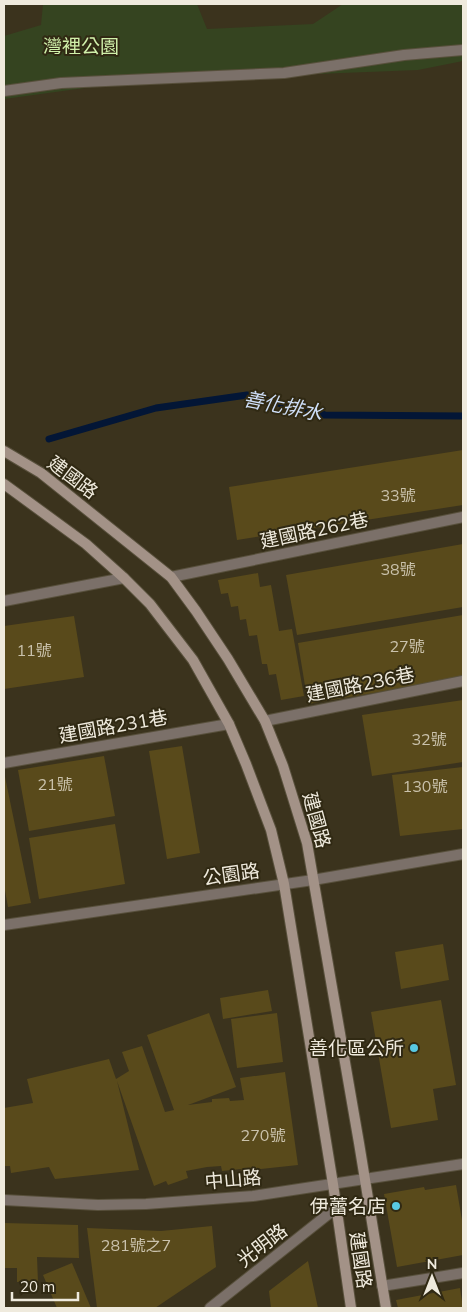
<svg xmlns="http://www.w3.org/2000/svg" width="467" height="1312" font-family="Mulish,'Noto Sans TC',sans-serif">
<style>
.green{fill:#354420}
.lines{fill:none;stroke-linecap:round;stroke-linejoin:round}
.stream{stroke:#031636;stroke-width:7}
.building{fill:#594a1b}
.lane-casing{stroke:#58503c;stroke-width:12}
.street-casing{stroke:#58503c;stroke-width:12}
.secondary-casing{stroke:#58503c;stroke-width:12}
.lane{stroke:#7b7069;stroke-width:10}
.street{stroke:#7b7069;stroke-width:10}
.secondary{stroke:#a39287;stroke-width:10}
.poi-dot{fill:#58c9e3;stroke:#302913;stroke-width:2}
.labels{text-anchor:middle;stroke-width:4;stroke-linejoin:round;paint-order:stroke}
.number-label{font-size:16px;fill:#cac2ac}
.park-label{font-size:19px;fill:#d0f0aa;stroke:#302913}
.street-label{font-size:19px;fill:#efeadd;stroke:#302913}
.poi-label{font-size:19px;fill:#efeadd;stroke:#302913;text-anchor:end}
.water-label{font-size:20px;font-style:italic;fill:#cedef7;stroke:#302913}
</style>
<rect width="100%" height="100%" fill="#3b331d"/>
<path class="green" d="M43,4H197L207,29L313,24L343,4H463V61L418,70L136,81L4,99V36L41,25Z"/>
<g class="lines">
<path class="stream" d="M49,439L156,408L247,395L325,415L463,416"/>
</g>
<path class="building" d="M463,450V505L237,540L229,487Z
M463,544V607L297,635L286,575Z
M258,573L260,587L271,585L279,631L292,629L304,696L281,700L276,674L269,675L267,664H262L257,635L249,636L246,619L240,620L238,606L231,607L228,593L221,594L218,580Z
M463,615V678L308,704L298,643Z
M74,616L84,677L4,689V626Z
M463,700V762L372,776L362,715Z
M182,746L200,853L167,859L149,751Z
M104,756L115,816L29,831L18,770Z
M463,767V829L400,836L392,775Z
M4,772L31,903L8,907L4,885Z
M115,824L125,884L39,899L29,838Z
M443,944L449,980L401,989L395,952Z
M268,990L272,1011L223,1019L220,998Z
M441,1000L456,1085L433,1089L438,1120L391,1128L371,1012Z
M209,1013L236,1087L188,1105L212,1102V1099L229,1098L230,1101L244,1100L240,1078L285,1072L298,1165L241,1171V1169L222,1171L221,1166L207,1167L186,1171L188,1178L168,1185L166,1181L154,1186L117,1081L139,1170L55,1179L49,1167L11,1173L10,1166H4V1108L33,1103L27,1079L109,1059L116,1079L129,1071L122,1052L142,1046L165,1112L174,1110L147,1035Z
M277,1013L283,1062L237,1068L231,1019Z
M456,1185L463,1226V1255L397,1267L384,1194L424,1187L425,1190Z
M4,1223L78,1225L79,1258L37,1257L38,1282H17V1268H4Z
M212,1226L216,1267L155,1308H97L87,1228L161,1231Z
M308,1261L318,1308H271L269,1291Z
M72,1263L91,1308H57L43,1275Z
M460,1288L463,1308H398L396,1300Z"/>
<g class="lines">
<defs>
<path id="lane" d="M4,91L61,83L284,73L404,55L463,50
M171,577L463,517
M4,601L124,578
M265,721L463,681
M4,763L229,724"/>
<path id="street" d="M4,925L313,880L463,854
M4,1200L98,1205L146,1204L253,1196L463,1164
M382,1286L463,1273
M210,1308L336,1208"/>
<path id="secondary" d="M4,451L41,473L171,577L196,611L228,659L265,721L283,766L307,843L359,1143L386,1308
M4,484L86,544L124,578L150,604L193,660L229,724L246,764L271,830L284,884L333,1184L351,1308"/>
</defs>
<use href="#lane" class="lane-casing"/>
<use href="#street" class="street-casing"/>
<use href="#secondary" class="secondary-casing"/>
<use href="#lane" class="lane"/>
<use href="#street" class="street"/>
<use href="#secondary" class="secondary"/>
</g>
<g class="poi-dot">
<circle cx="414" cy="1048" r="5"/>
<circle cx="396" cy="1206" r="5"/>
</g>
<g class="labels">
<g class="number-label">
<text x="398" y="501">33號</text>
<text x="398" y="575">38號</text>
<text x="407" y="652">27號</text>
<text x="34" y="656">11號</text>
<text x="429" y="745">32號</text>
<text x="55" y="790">21號</text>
<text x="425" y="792">130號</text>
<text x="263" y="1141">270號</text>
<text x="136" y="1251">281號之7</text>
</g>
<g class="park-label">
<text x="81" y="53">灣裡公園</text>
</g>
<g class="street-label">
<text transform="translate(73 477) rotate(37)" y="7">建國路</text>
<text transform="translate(314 530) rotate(-12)" y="7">建國路262巷</text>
<text transform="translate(360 684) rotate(-11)" y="7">建國路236巷</text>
<text transform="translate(113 726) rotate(-10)" y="7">建國路231巷</text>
<text transform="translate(317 820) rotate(75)" y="7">建國路</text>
<text transform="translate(231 874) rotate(-8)" y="7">公園路</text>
<text transform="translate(233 1179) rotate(-5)" y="7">中山路</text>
<text transform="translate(262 1245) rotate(-38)" y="7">光明路</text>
<text transform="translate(361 1260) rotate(82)" y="7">建國路</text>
</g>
<g class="poi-label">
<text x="404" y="1055">善化區公所</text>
<text x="386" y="1213">伊蕾名店</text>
</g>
<g class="water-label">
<text transform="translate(283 406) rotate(11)" y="7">善化排水</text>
</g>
</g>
<rect width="467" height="1312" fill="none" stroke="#efeadd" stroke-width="10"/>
<g transform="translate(432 1277)" stroke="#302913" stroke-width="4" paint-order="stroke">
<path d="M0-4L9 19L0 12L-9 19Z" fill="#efeadd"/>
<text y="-8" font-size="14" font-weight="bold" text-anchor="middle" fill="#efeadd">N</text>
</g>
<path d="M12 1292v8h66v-8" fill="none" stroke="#efeadd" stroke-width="2.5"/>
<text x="20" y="1292" font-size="15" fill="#efeadd" stroke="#302913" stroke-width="4" paint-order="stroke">20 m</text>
</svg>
